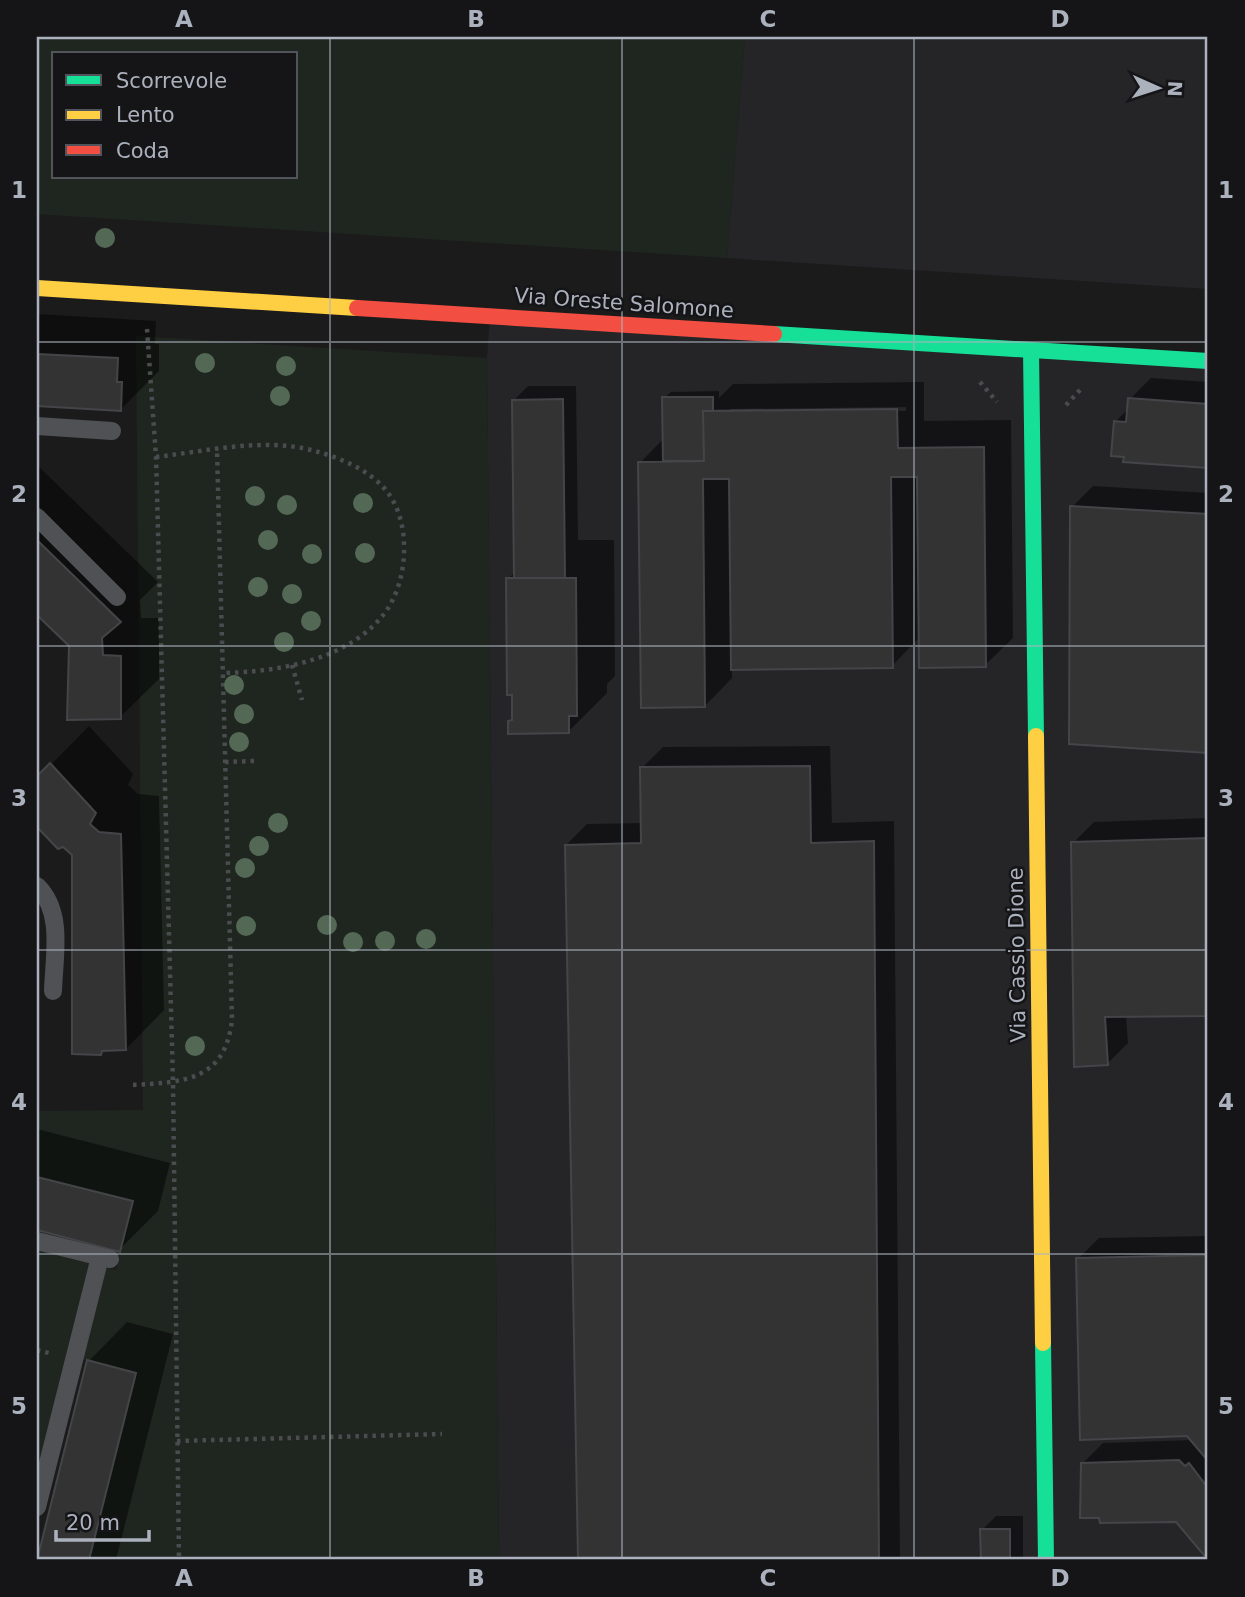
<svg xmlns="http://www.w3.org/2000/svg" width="1245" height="1597" font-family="'DejaVu Sans',sans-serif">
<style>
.built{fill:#252528}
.green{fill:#1f2620;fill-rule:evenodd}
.shadow{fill:#0007;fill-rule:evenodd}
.building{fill:#333334;stroke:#444548;stroke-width:2}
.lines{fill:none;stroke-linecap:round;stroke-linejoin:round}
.path{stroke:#4b4c4f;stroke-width:4.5;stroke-dasharray:3.5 5;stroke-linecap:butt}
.lane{stroke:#4f5155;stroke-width:18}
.fast{stroke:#16e098;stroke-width:16}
.slow{stroke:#ffcf43;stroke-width:16}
.jam{stroke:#f24e42;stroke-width:16}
.tree{fill:#546955}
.grid{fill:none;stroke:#acb2bd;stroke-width:2;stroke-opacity:0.55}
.labels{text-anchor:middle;stroke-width:5;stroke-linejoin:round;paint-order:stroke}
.street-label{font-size:21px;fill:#acb2bd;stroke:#151518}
.neatline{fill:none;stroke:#acb2bd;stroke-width:2.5}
.grid-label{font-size:23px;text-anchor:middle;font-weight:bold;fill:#acb2bd}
</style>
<rect width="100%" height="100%" fill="#1b1b1c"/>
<path class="built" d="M745,37H1208V289L727,258Z
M490,316L1208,361V1560H499L487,358Z"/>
<path class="green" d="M37,37H745L727,258L37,214ZM54,54H296V177H54Z
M136,336L487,358L499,1560H89L136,1373L81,1359L104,1267L116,1270L133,1202L37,1177V1111L143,1110Z
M37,1250L92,1264L37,1481Z"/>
<path class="shadow" d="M37,314L156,321L155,344H159V371L121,409L37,405Z
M1151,378L1208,382V466L1125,460L1115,422L1129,408L1130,399Z
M924,382V421L1011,420L1013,638L985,665L920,637L892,666L732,668V678L705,706L640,463L664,438V398L671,392L719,391V398L733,384ZM906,407V411L730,412V409Z
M528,386H576L578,540H614L615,676L607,684V693L569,731L509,721L514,717L508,579L516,571L514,400Z
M37,465L158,582L140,600L141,618H159V679L120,717L70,645L37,612Z
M1093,486L1208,493V751L1071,743L1072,507Z
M89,726L133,774L128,785L138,794L159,796L164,1010L126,1049H105L101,1053L73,855L63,844L58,847L37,824V779Z
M830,746L832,823L894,821L900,1560H579L566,845L587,824L643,823L642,768L663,747Z
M1208,818V1015H1126L1128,1043L1107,1064L1073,843L1094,822Z
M37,1129L170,1163L158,1211L119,1250L37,1229Z
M1208,1236V1559L1177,1521L1082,1464L1103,1443L1193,1440L1078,1259L1099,1238Z
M127,1322L173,1334L116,1560H38L89,1361Z
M996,1516H1023V1560H982V1530Z"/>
<path class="building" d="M37,354L118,358L117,382H122L121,411L37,406Z
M662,397H713V411H703L704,461H663Z
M1128,398L1208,404V468L1123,462L1124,457L1111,456L1114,421L1126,422Z
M563,399L565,578H514L512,400Z
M897,409L898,448L984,447L986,667L919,668L917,477H891L893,668L731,670L729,479H703L705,707L641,708L638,462L704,461L703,411Z
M1070,506L1208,514V753L1069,744Z
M37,540L121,622L102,638L103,655L121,656V719L67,720L69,646L37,615Z
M506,578H576L577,716H569V733L508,734V721L512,720V695H507Z
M50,763L96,813L90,824L99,832L121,834L126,1050L102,1051L101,1055L72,1054V855L63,847L58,849L37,827V776Z
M810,766L811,843L874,841L879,1560H578L565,845L641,843L640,767Z
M1208,838V1016L1105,1017L1108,1065L1074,1067L1071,842Z
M37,1177L133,1201L120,1252L37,1230Z
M1208,1255V1461L1187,1436L1080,1440L1076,1258Z
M87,1360L136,1373L89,1560H37Z
M1179,1460L1185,1466L1189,1463L1208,1488V1560L1176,1522L1100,1523L1099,1518H1080L1081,1463Z
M980,1529H1010V1560H981Z"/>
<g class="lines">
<path class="path" d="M147,329L156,457L173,1082L179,1560
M980,382L997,402
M1066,405L1082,388
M156,457C207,451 265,437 315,451C341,458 372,471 388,493C412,525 408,583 384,614C348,660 278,672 223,673
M292,665L302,700
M225,762L254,761
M133,1085C184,1082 225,1081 232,1020L217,450
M37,1350L53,1354
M177,1441L442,1434"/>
<path class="lane" d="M37,426L112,431
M37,517L117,597
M37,886C64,912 54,956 53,991
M37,1241L110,1259
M37,1507L100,1257"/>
<path class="fast" d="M774,334L1208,361
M1031,350L1036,736
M1043,1343L1046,1560"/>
<path class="slow" d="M37,288L357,308
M1036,736L1043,1343"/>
<path class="jam" d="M357,308L774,334"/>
</g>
<g class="tree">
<circle cx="105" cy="238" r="10"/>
<circle cx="205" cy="363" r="10"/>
<circle cx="286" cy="366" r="10"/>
<circle cx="280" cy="396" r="10"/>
<circle cx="255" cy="496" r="10"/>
<circle cx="363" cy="503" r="10"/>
<circle cx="287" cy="505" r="10"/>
<circle cx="268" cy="540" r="10"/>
<circle cx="365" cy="553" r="10"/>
<circle cx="312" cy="554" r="10"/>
<circle cx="258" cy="587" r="10"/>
<circle cx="292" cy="594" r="10"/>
<circle cx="311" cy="621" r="10"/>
<circle cx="284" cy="642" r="10"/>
<circle cx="234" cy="685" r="10"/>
<circle cx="244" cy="714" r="10"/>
<circle cx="239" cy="742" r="10"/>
<circle cx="278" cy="823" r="10"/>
<circle cx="259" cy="846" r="10"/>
<circle cx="245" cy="868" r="10"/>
<circle cx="327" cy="925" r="10"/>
<circle cx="246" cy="926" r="10"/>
<circle cx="426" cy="939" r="10"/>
<circle cx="385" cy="941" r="10"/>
<circle cx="353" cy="942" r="10"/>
<circle cx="195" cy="1046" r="10"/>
</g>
<path class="grid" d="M330,37V1560M622,37V1560M914,37V1560M37,342H1208M37,646H1208M37,950H1208M37,1254H1208"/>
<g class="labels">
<g class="street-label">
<text transform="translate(624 303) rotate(4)" y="7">Via Oreste Salomone</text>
<text transform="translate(1017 955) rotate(-91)" y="7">Via Cassio Dione</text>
</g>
</g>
<rect width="1245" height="1597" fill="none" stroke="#151518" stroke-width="77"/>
<rect x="52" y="52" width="245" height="126" fill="#151518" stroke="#51545a" stroke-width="2"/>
<rect x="66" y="75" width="35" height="10" fill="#16e098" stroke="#51545a" stroke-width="2"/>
<text x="116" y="88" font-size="21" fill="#acb2bd">Scorrevole</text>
<rect x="66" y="110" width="35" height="10" fill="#ffcf43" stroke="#51545a" stroke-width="2"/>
<text x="116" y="122" font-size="21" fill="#acb2bd">Lento</text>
<rect x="66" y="145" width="35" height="10" fill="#f24e42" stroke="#51545a" stroke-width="2"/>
<text x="116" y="158" font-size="21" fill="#acb2bd">Coda</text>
<g transform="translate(1158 88) rotate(93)" stroke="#151518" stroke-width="5" paint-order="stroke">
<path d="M0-5L12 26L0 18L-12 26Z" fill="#acb2bd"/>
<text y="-10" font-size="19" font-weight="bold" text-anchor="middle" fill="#acb2bd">N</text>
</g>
<path d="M56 1530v10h93v-10" fill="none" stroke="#acb2bd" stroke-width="3.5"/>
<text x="66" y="1530" font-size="21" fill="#acb2bd" stroke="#151518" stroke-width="5" paint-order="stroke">20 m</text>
<rect x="38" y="38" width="1168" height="1520" class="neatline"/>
<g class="grid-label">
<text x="184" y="27">A</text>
<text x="476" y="27">B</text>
<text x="768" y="27">C</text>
<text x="1060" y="27">D</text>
<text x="19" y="198">1</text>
<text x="1226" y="198">1</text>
<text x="19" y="502">2</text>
<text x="1226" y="502">2</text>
<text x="19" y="806">3</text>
<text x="1226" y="806">3</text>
<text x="19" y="1110">4</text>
<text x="1226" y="1110">4</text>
<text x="19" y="1414">5</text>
<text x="1226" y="1414">5</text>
<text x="184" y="1586">A</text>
<text x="476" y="1586">B</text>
<text x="768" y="1586">C</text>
<text x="1060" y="1586">D</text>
</g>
</svg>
